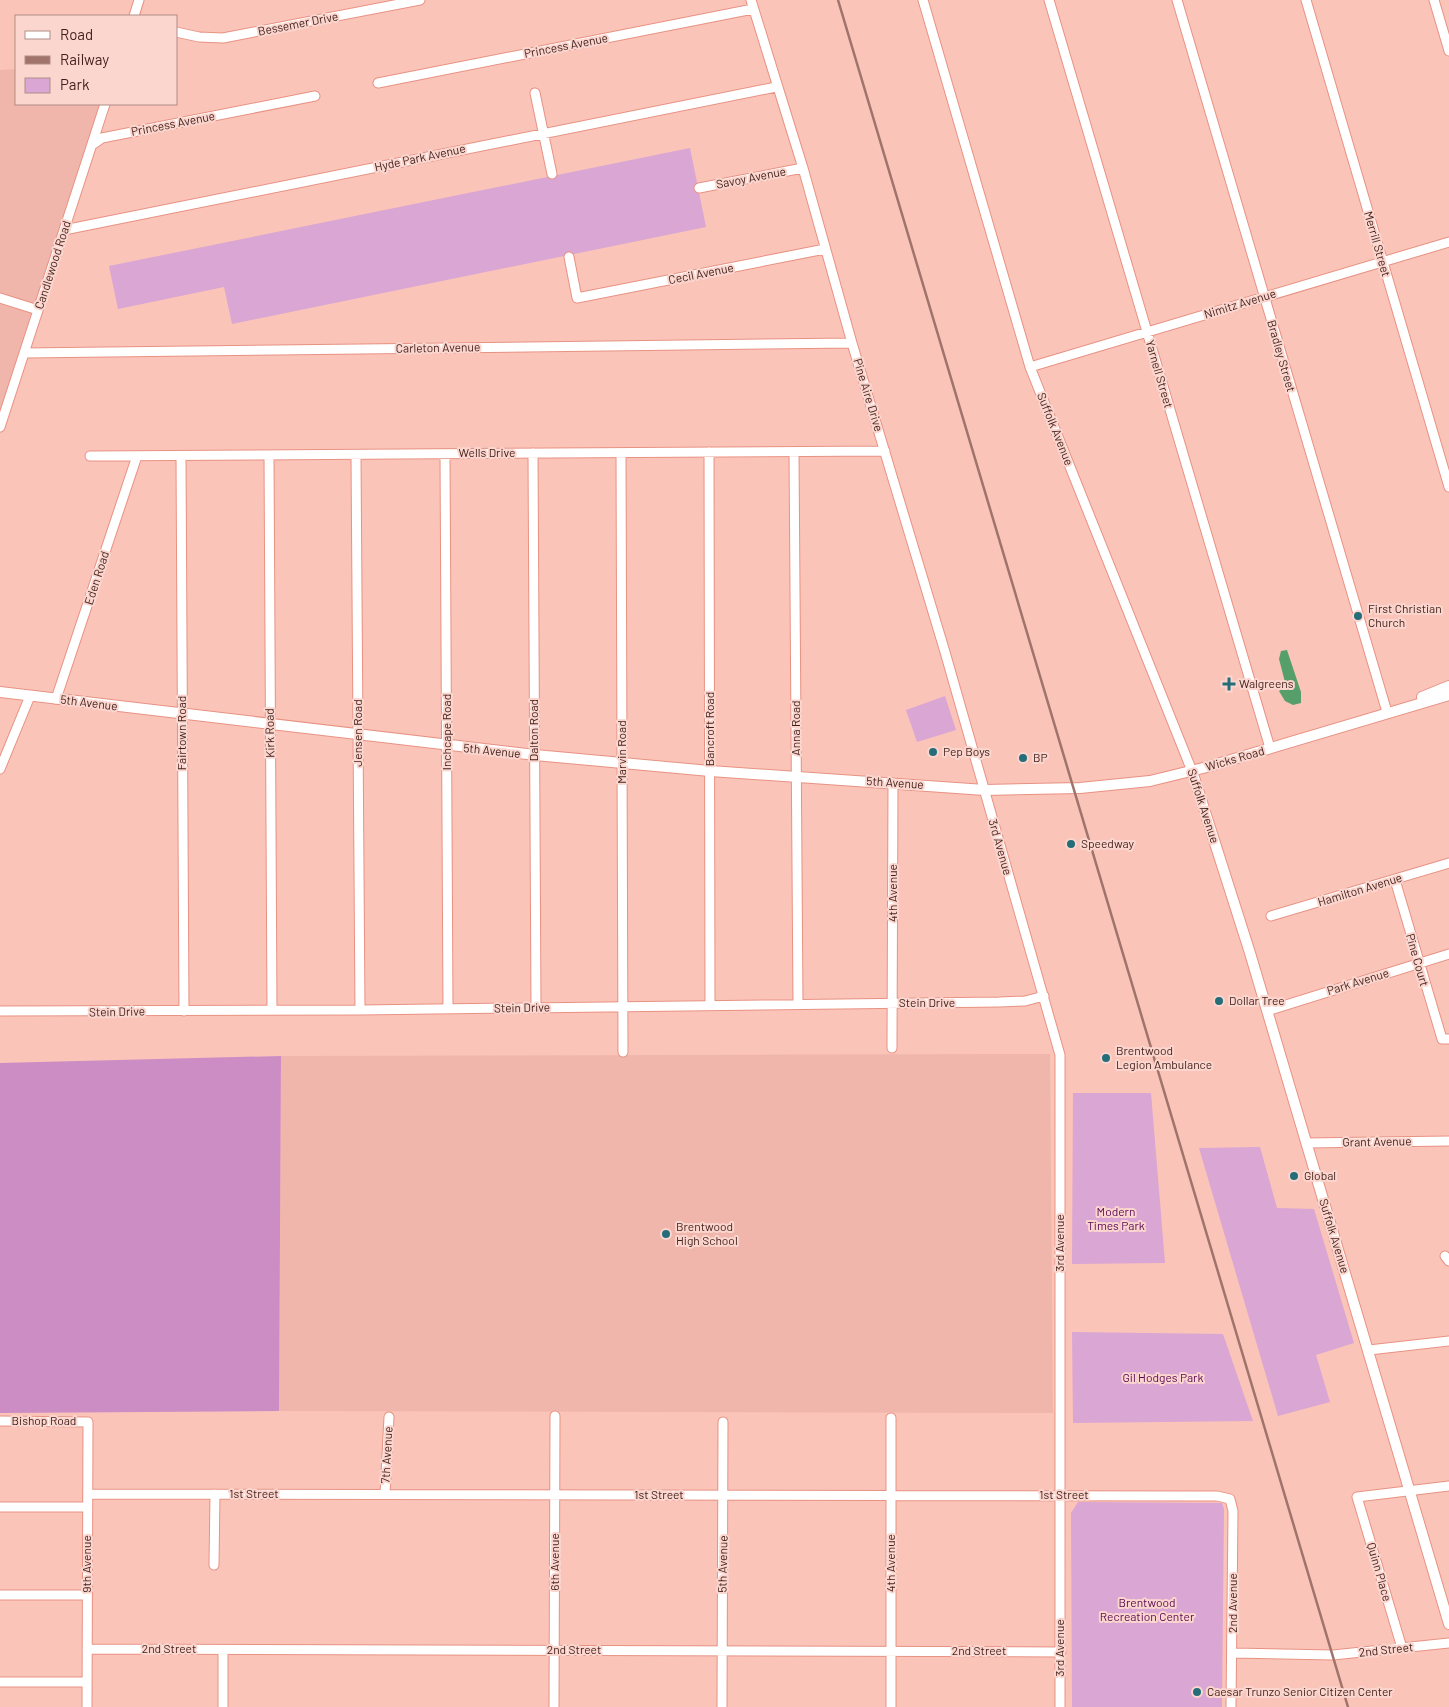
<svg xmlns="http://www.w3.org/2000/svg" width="1449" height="1707" font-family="Barlow,sans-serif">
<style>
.built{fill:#f0b6ab}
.green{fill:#daa6d3}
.forest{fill:#cc8cc4}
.water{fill:#579f6a}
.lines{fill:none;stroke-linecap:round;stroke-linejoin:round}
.minor-casing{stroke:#e89283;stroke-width:11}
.major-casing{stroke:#e89283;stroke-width:12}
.minor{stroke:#fff;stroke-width:9}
.major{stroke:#fff;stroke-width:10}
.rail{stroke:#a0746b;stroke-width:2.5}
.poi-dot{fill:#256d79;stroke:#fbd6cf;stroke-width:2}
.labels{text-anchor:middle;stroke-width:4;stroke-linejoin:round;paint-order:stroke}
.street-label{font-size:12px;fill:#411f19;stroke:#fbd6cf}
.poi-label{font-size:12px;fill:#411f19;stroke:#fbd6cf;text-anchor:start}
.park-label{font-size:12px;fill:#590954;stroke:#fbd6cf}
</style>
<rect width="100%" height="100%" fill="#fac4b9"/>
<path class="built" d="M16,69V104H105L0,427V70Z
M1050,1054L1053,1413L279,1411L281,1056Z"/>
<path class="green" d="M690,148L706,227L232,324L224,287L118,309L109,266Z
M945,696L956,730L917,742L906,710Z
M1073,1093H1151L1165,1263L1072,1264Z
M1260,1147L1277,1208L1314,1209L1354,1343L1316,1355L1330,1402L1278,1416L1199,1148Z
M1072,1332L1223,1334L1253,1421L1073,1423Z
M1078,1502L1222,1503L1224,1509L1222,1707H1072L1071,1513Z"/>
<path class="forest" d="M281,1056L279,1411L0,1413V1063Z"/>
<path class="water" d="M1287,650L1301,692V703L1293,705L1285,701L1279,691L1286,686L1279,659L1281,651Z"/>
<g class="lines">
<defs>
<path id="minor" d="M751,0L803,168L852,343L945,652L1060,1055V1707
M923,0L1030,367L1192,771
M1049,0L1270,748
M1177,0L1387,712
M1306,0L1449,487
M1434,0L1449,51
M134,16L139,0
M176,32L199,37L223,38L420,0
M378,83L753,9
M535,93L552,174
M92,145L102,138L315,96
M699,188L803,168
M64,230L776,87
M569,257L577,298L825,249
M0,298L38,310
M24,353L852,343
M1030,367L1449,242
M0,427L105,104
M709,452L710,1005
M794,452L798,1004
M533,453L536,1007
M621,453L623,1052
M445,454L448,1009
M269,455L272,1010
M356,455L360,1010
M90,456L885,451
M181,456L184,1011
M56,699L137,456
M0,769L30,696
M1395,880L1442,1039H1449
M1271,916L1449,863
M0,1011L360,1010L999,1002L1025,1001L1044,996
M1267,1011L1449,954
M892,1048L893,783
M1306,1143L1449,1141
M1445,1256L1449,1261
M1369,1350L1449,1341
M0,1421L88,1422L87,1707
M88,1494L1217,1496L1230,1499L1233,1511L1231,1707
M385,1494L389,1417
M0,1507H87
M214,1565L215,1494
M0,1595H87
M1402,1648L1357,1497L1449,1486
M87,1649L1061,1652
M1232,1653L1333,1655L1449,1643
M0,1682H87
M223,1707V1650
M554,1707L555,1416
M722,1707L723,1422
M891,1707V1418"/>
<path id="major" d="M0,692L535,755L710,771L985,790L1080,788L1150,781L1207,767L1449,695
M1422,697L1449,686
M1192,771L1250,953L1449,1624"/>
</defs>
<use href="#minor" class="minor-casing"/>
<use href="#major" class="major-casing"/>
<use href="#minor" class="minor"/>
<use href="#major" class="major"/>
<path class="rail" d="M838,0L1348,1707"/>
</g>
<g class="poi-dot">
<circle cx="1358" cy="616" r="5"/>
<path d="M1226.5 676.5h5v5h5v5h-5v5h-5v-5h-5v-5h5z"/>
<circle cx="933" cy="752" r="5"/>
<circle cx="1023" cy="758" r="5"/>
<circle cx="1071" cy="844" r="5"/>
<circle cx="1219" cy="1001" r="5"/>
<circle cx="1106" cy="1058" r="5"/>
<circle cx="1294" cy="1176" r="5"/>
<circle cx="666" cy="1234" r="5"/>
<circle cx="1197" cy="1692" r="5"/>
</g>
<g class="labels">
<g class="street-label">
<text transform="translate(298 24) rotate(-11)" y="4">Bessemer Drive</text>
<text transform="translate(566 46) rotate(-11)" y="4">Princess Avenue</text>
<text transform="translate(173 124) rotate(-11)" y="4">Princess Avenue</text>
<text transform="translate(420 158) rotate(-12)" y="4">Hyde Park Avenue</text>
<text transform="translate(751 178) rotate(-11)" y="4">Savoy Avenue</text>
<text transform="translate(1377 244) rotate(74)" y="4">Merrill Street</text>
<text transform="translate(53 265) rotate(-72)" y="4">Candlewood Road</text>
<text transform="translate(701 274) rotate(-11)" y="4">Cecil Avenue</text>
<text transform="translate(1240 304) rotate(-17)" y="4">Nimitz Avenue</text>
<text transform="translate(438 348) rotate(-1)" y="4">Carleton Avenue</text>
<text transform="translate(1281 356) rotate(74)" y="4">Bradley Street</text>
<text transform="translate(1159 374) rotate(74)" y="4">Yarnell Street</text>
<text transform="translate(868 395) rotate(73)" y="4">Pine Aire Drive</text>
<text transform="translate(1055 429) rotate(68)" y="4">Suffolk Avenue</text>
<text x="487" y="457">Wells Drive</text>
<text transform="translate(97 578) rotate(-72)" y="4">Eden Road</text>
<text transform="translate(89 703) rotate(7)" y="4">5th Avenue</text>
<text transform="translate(796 728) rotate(-90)" y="4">Anna Road</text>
<text transform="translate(710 729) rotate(-90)" y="4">Bancroft Road</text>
<text transform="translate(534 730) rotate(-90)" y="4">Dalton Road</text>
<text transform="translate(447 732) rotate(-90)" y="4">Inchcape Road</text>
<text transform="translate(182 733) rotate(-90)" y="4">Fairtown Road</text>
<text transform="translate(270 733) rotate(-91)" y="4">Kirk Road</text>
<text transform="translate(358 733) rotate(-90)" y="4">Jensen Road</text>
<text transform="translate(492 751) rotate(6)" y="4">5th Avenue</text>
<text transform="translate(622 752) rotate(-90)" y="4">Marvin Road</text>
<text transform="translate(1235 759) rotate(-16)" y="4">Wicks Road</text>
<text transform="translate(895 783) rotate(4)" y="4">5th Avenue</text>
<text transform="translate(1203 806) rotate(72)" y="4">Suffolk Avenue</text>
<text transform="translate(1000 847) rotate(74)" y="4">3rd Avenue</text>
<text transform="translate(1360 890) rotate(-17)" y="4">Hamilton Avenue</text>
<text transform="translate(893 893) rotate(-90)" y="4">4th Avenue</text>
<text transform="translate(1417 960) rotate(74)" y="4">Pine Court</text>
<text transform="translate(1358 982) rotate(-17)" y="4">Park Avenue</text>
<text x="927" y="1007">Stein Drive</text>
<text transform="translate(522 1008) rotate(-1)" y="4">Stein Drive</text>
<text transform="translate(117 1012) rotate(-1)" y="4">Stein Drive</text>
<text transform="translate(1377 1142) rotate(-1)" y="4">Grant Avenue</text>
<text transform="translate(1334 1236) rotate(73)" y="4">Suffolk Avenue</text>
<text transform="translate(1060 1243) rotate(-90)" y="4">3rd Avenue</text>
<text x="44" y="1425">Bishop Road</text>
<text transform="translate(387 1455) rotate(-87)" y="4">7th Avenue</text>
<text x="254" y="1498">1st Street</text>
<text x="659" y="1499">1st Street</text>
<text x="1064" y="1499">1st Street</text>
<text transform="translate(555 1562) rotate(-90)" y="4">6th Avenue</text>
<text transform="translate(891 1563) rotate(-90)" y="4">4th Avenue</text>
<text transform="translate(87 1564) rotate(-90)" y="4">9th Avenue</text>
<text transform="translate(723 1564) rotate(-89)" y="4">5th Avenue</text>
<text transform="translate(1379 1572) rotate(74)" y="4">Quinn Place</text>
<text transform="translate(1233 1603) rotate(-90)" y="4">2nd Avenue</text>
<text transform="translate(1060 1648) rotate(-90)" y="4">3rd Avenue</text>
<text x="169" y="1653">2nd Street</text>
<text x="574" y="1654">2nd Street</text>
<text transform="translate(1386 1650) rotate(-6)" y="4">2nd Street</text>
<text x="979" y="1655">2nd Street</text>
</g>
<g class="poi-label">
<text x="1368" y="613">First Christian<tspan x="1368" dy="14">Church</tspan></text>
<text x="1239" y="688">Walgreens</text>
<text x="943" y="756">Pep Boys</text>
<text x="1033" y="762">BP</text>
<text x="1081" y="848">Speedway</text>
<text x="1229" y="1005">Dollar Tree</text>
<text x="1116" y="1055">Brentwood<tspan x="1116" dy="14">Legion Ambulance</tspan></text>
<text x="1304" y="1180">Global</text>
<text x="676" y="1231">Brentwood<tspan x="676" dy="14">High School</tspan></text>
<text x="1207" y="1696">Caesar Trunzo Senior Citizen Center</text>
</g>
<g class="park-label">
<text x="1116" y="1216">Modern<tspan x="1116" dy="14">Times Park</tspan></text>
<text x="1163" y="1382">Gil Hodges Park</text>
<text x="1147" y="1607">Brentwood<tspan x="1147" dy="14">Recreation Center</tspan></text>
</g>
</g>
<rect x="15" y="15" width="162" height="90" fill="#fbd6cf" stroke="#b18d86"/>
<rect x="25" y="31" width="25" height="8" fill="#ffffff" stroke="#b18d86"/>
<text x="60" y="40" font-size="15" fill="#411f19">Road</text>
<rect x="25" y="56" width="25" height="8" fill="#a0746b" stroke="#b18d86"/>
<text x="60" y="65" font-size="15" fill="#411f19">Railway</text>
<rect x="25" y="78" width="25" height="15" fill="#daa6d3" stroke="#b18d86"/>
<text x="60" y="90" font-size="15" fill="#411f19">Park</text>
</svg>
